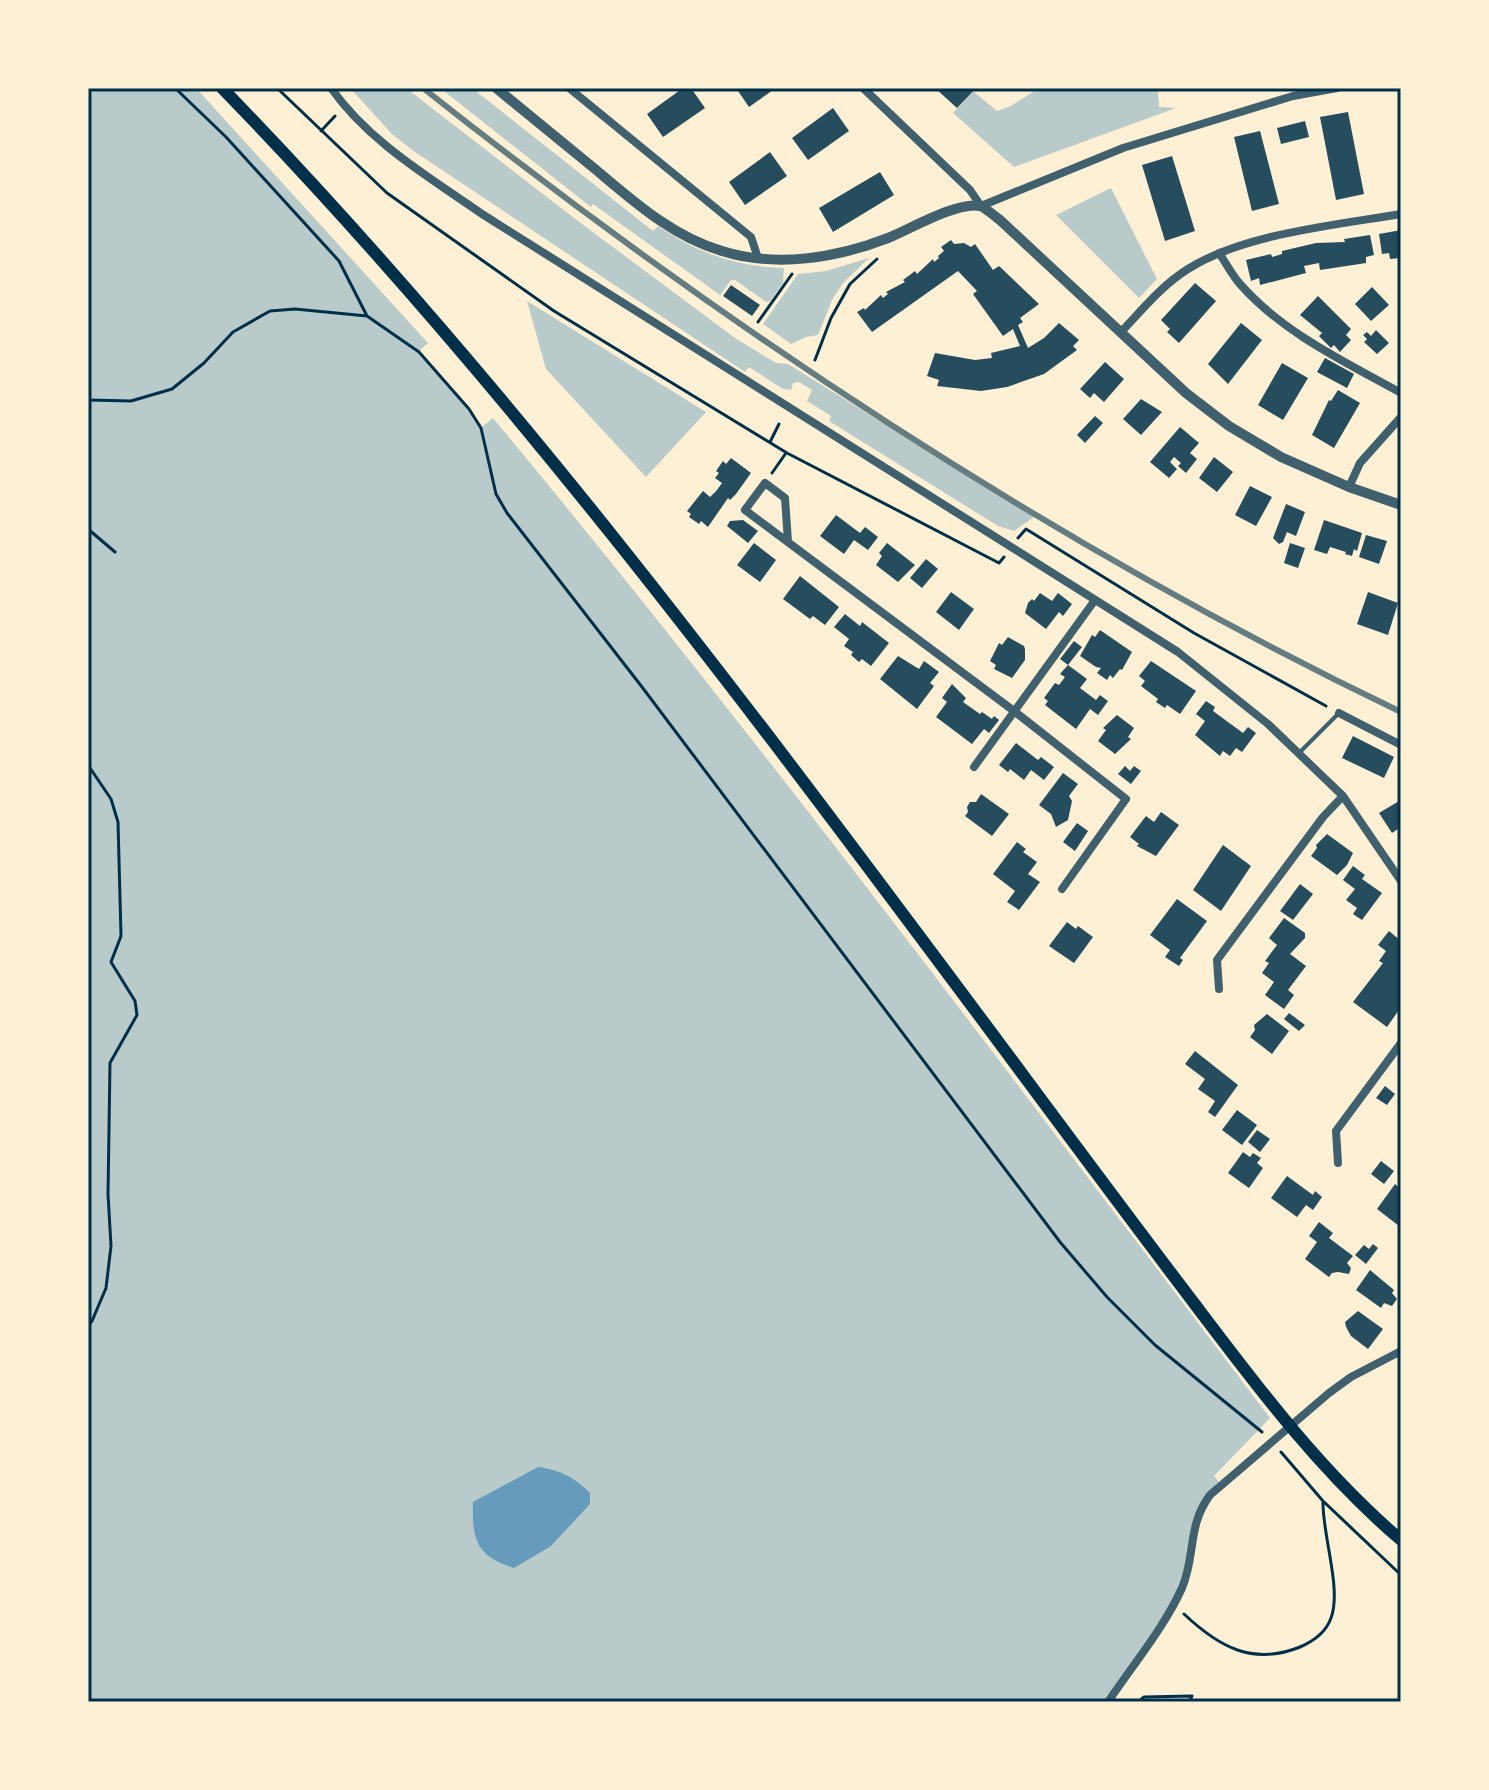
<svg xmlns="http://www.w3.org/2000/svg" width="1489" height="1790" font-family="'Fira Sans',sans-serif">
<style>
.green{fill:#b9caca}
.water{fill:#669bbc}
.building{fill:#264d5e}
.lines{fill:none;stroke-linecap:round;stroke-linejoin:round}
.path{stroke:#003049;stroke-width:3}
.service{stroke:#3f606c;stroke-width:4}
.minor{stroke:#3f606c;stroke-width:8}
.tertiary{stroke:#3f606c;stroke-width:10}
.primary{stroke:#003049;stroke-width:12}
.rail{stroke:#657d81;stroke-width:6}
.neatline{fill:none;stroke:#003049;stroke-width:3}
</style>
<rect width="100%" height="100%" fill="#fdf0d5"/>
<path class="green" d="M88,88H196L428,343L419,351L482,427L493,418C763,743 1015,1082 1270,1418L1214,1476L1221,1484L1204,1504L1180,1592L1108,1702H88Z
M350,88H406L574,218L735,338L776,363L788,364L1034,517L1014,531L998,526L829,421L831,416L807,401L812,390L799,382L793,383L791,390L783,389L749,367L745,372L415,152L392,134Z
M440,88H472L653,231L658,226C697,253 737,267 784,268L783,283L770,301L766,302L735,280H731L720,295L593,204L591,207Z
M1039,88H1158L1159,107L1176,108L1014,167L953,113L973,91L997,111L1011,106Z
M1111,188L1157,279L1139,298L1056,215Z
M869,258L844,282L833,298L818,335L806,337L791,344L763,324L798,274L826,271Z
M527,301L706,412L646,477L546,369Z"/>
<path class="water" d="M538,1467C560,1470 574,1477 590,1493V1504L551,1546L514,1568C476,1556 472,1540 473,1502Z"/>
<path class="building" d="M683,88H691L705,108L663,137L647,114Z
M736,88H776L749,107Z
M935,88H976L957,108Z
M833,108L849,131L808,160L792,138Z
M1348,112L1364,194L1336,200L1320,117Z
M1305,121L1309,137L1281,144L1277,128Z
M1260,131L1279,204L1252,211L1234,137Z
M770,152L787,176L745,205L729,182Z
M1172,156L1195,231L1165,241L1142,165Z
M880,172L894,195L833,232L819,208Z
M1401,230V258L1390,259L1389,253L1382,254L1379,234Z
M1370,235L1374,255L1366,257V263L1320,270L1319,263L1304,266L1306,273L1260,285L1259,278L1251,281L1246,260L1271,254L1272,257L1282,254V251L1316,243L1345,242L1344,239Z
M951,240L954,244L964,243L971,247L975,244L993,270L999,266L1039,304L1020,318L1023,322L1018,325L1028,348L1044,338L1059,323L1079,340L1073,346L1077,350L1044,374L1007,387L981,391L937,386L939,380L927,376L935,353L975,360L992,358L991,353L1020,346L1013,329L1003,336L973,294L977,291L958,271L872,332L857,312L864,308L865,310L881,295L883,298L888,294L886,292L905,282L903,280L915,271L917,274L933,259L934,262L939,258L938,256L944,251L941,247Z
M1195,283L1216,301L1179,343L1167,332L1170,329L1161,320Z
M731,285L760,305L752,316L723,296Z
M1372,287L1389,305L1371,321L1355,304Z
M1318,296L1351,329L1346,335L1351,340L1340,352L1334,345L1331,348L1319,336L1322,333L1300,315Z
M1241,323L1262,340L1228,384L1208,364Z
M1376,330L1389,343L1377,354L1364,342L1367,339L1363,335L1367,332L1371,336Z
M1325,358L1354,374L1347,388L1317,372Z
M1105,362L1124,379L1104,402L1094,393L1090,398L1080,389Z
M1282,363L1308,378L1283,420L1258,405Z
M1338,390L1360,403L1334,448L1312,435L1329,400L1331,401Z
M1141,399L1162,412L1141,435L1123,419Z
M1095,416L1103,423L1085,443L1077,435Z
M1180,427L1199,443L1190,453L1197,459L1186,473L1178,466L1181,463L1174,457L1170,462L1177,469L1169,478L1150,462Z
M1214,457L1233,472L1217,492L1199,478Z
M731,458L751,473L736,494L730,500L728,498L708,527L701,521L699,524L689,517L691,514L687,511L703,491L710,497L717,490L722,483L715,478L719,473L716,471L723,461L726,464Z
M1250,486L1272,497L1256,526L1235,515Z
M1286,504L1305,512L1296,536L1287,532L1283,542L1279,544L1273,538Z
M836,515L860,533L865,527L878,537L868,550L854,540L844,554L820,536Z
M743,520L758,531L748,543L727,526L730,521Z
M1324,520L1362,533L1357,551L1354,549L1352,556L1345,554L1346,552L1330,547L1327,554L1314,550Z
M1366,535L1387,541L1379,564L1359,557Z
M754,543L776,560L760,582L737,565Z
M887,543L915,565L898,582L876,565L882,556L879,553Z
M1290,543L1305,548L1298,568L1284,563Z
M926,559L938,569L922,588L910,578Z
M800,576L839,607L825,625L813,616L810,619L783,599Z
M951,592L974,609L959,630L936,612Z
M1368,592L1398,603L1388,635L1357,624Z
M1040,593L1052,601L1058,593L1072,604L1063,616L1059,612L1046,629L1025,613L1028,603L1032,599L1034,601Z
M845,614L860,626L862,622L889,643L871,666L862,659L859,662L851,655L853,652L844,646L849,639L834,627Z
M1100,630L1132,652L1122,670L1120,669L1113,678L1110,675L1107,680L1097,673L1101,668L1096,667L1080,656L1092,635L1095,637Z
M1008,637L1024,646L1025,649V660L1012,678L994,669L996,665L990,661L999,643L1002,645Z
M1074,641L1082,647L1068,665L1060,659Z
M898,656L919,669L924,661L939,672L930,683L934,686L917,709L880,679Z
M1151,661L1196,691L1180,714L1167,705L1165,708L1156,702L1158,699L1141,686L1145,681L1139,676Z
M1068,665L1087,679L1080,688L1096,700L1100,695L1108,701L1098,715L1090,709L1076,729L1045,705L1048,701L1044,698L1055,683L1059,685L1065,677L1060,674Z
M952,684L966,698L963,702L980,714L982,712L992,719L994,716L999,720L989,733L984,729L972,744L936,717L947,702L942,698Z
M1206,701L1215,707L1213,711L1243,733L1248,727L1256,733L1242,752L1236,748L1230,756L1223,751L1220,756L1195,735L1205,721L1196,714Z
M1117,715L1134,728L1128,737L1131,739L1115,754L1098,741L1106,730L1103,728Z
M1353,736L1394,757L1384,778L1342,758Z
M1016,743L1038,760L1041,757L1054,767L1044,780L1031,770L1024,780L1010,769L1008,772L999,765Z
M1125,766L1130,771L1134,766L1141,771L1131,784L1118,774Z
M1063,773L1078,784L1069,796L1072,801L1068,820L1056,827L1051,814L1039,805Z
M981,794L1009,814L992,836L965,816L968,812L967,807L970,802H976Z
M1399,801L1401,827L1392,833L1379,813Z
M1161,812L1179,825L1156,856L1137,846L1139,844L1130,837L1146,816L1154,822Z
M1077,823L1088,831L1075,851L1063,842Z
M1327,834L1353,853L1347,865L1337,875L1311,856L1317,848L1316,845Z
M1017,842L1026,849L1023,852L1037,862L1028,874L1040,882L1019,910L1007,902L1015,891L993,874Z
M1223,845L1251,866L1221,911L1193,890Z
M1353,866L1365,875L1362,879L1382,893L1362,920L1353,914L1357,908L1346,900L1355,889L1343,880Z
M1300,884L1313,894L1293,920L1280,911Z
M1177,899L1207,921L1180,958L1183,960L1179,966L1165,957L1170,950L1150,935Z
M1284,918L1305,933V938L1290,954L1306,966L1288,990L1294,995L1284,1009L1265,995L1274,982L1262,973L1269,963L1265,961L1277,945L1269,938Z
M1067,922L1076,929L1078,926L1093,937L1074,963L1049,946Z
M1389,931L1401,941V1007L1387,1027L1353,1002L1383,963L1379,961L1386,951L1378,945Z
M1289,1013L1305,1025L1299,1031L1284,1019Z
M1267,1014L1289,1031L1272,1054L1250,1037L1255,1030L1254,1025Z
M1195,1051L1238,1085L1215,1117L1208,1112L1215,1101L1198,1089L1205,1079L1185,1064Z
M1385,1086L1395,1094L1387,1105L1376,1098Z
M1237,1110L1257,1125L1242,1145L1222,1130Z
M1257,1130L1270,1139L1260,1152L1248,1142Z
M1243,1152L1250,1157L1253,1153L1261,1158L1257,1163L1263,1168L1249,1188L1228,1173Z
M1381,1161L1394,1171L1384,1184L1371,1174Z
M1287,1176L1313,1195L1315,1191L1322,1197L1313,1210L1306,1205L1297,1217L1271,1198Z
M1395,1184L1401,1189L1399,1226L1377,1209Z
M1319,1222L1333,1233L1329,1238L1353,1256L1347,1263L1351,1268L1349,1274L1338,1272L1332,1273L1329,1277L1305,1259L1317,1242L1309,1236Z
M1373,1244L1378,1248L1366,1264L1355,1255L1364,1245L1369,1249Z
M1370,1270L1394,1290L1392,1293L1397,1299L1392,1306L1384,1303L1381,1308L1356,1290Z
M1358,1311L1383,1329L1368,1349L1351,1336L1346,1327L1345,1322Z"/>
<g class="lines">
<path class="path" d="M175,88L226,137L339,261L367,316
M277,88L387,193L554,311L787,453L999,563L1004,557
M321,131L335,116
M758,322L792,274
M815,360L831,318L850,284L877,259
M88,400L131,401L172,389L204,363L233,332L270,311L295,309L367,316L419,352L469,409L481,428L496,494L507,513L642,687L1060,1242L1107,1297L1155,1345L1262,1432
M770,442L779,424
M772,473L786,453
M88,529L115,552
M1018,538L1026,529L1194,633L1326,706
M88,765L111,799L118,822L121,936L111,962L135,1001L137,1015L110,1063L108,1194L111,1246L106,1288L92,1321L88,1326
M1281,1452L1323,1501L1401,1575
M1184,1614C1219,1647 1253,1666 1300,1647C1314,1641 1326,1632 1331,1618C1342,1589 1322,1534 1323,1501
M1138,1702L1144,1697L1192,1696L1189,1702"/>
<path class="service" d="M1299,753L1339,713"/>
<path class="minor" d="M331,88C369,142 429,177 482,214L1178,652L1268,724L1343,796L1401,881
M569,88L751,237L758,258
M863,88L970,190L981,206L1123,148L1293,96L1337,88
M1219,253C1226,263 1232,275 1240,284C1283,333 1345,362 1401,393
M1121,332C1142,310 1162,285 1188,269C1243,234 1336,225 1401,214
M1349,487L1360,463L1401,417
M788,542L785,498L765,483L745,510L1014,711L1126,799L1062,889
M1339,713L1401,745
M974,767L1095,600
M1219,989L1217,960L1323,817L1343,796
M1338,1163L1336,1131L1401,1043
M1108,1702C1132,1666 1164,1628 1182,1588C1196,1555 1187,1526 1210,1495L1329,1393L1351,1377L1401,1351"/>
<path class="tertiary" d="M496,88C529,115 562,142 595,169C633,201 673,237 722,251C776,268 837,258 888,238C910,229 958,201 980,206C986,208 994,216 1000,220L1186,393L1229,426L1281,457L1349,487L1401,505"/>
<path class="primary" d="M222,88C500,374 739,694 977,1013C1050,1111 1123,1210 1197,1307C1259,1389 1322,1473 1401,1540"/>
<path class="rail" d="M423,88C723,326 1055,546 1401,712"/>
</g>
<rect width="1489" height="1790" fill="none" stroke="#fdf0d5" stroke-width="180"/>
<rect x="90" y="90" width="1309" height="1610" class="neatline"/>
</svg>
